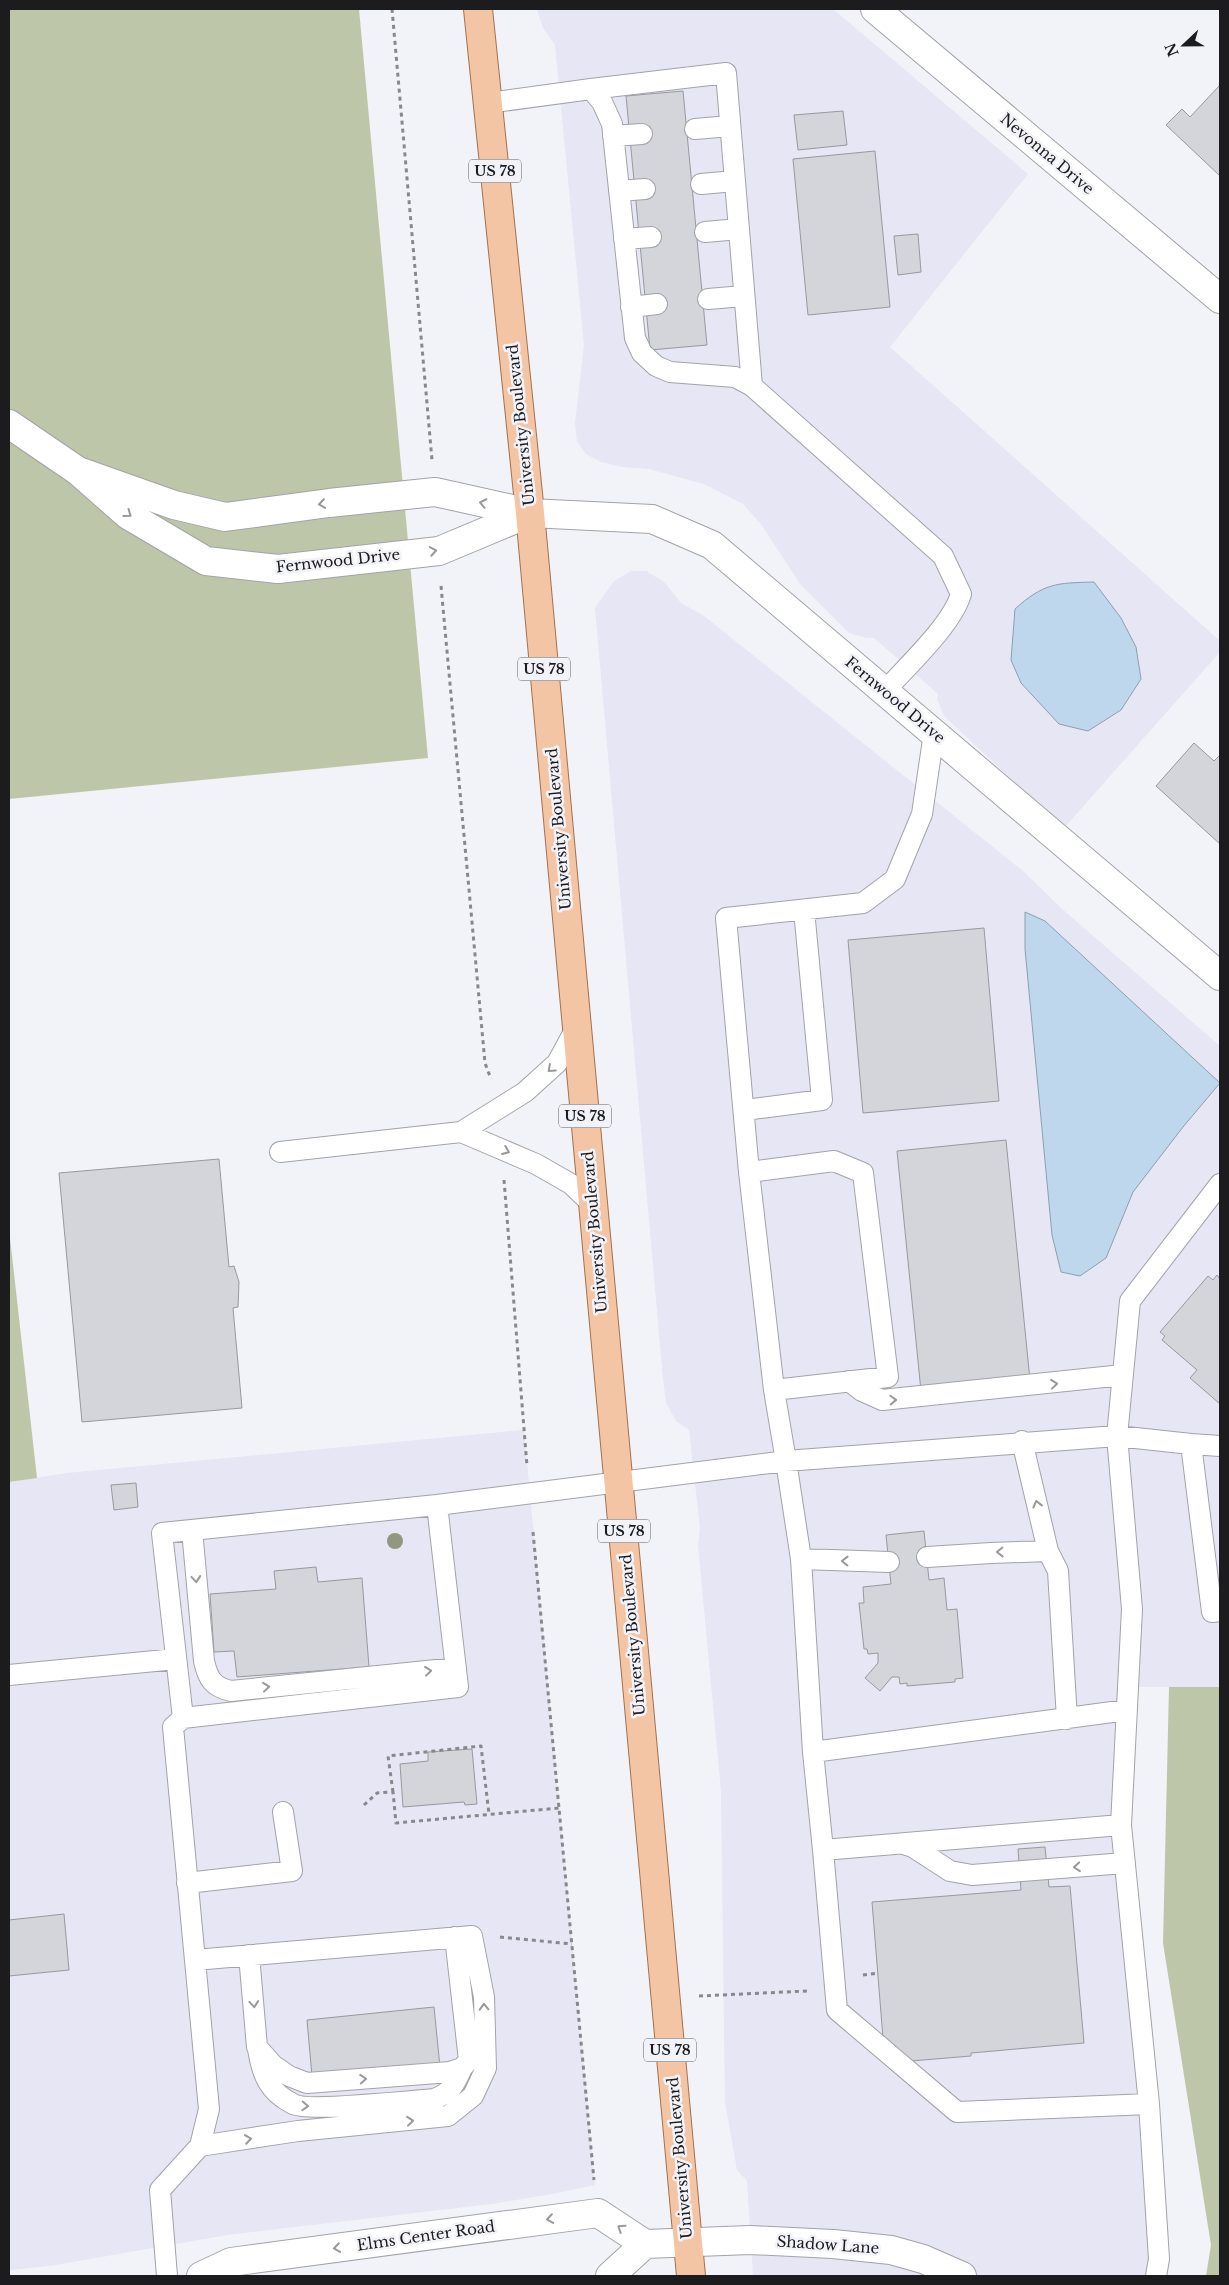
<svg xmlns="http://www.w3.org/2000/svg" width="1229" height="2285" font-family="'Libre Baskerville',serif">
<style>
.built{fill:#e6e6f4}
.green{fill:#bec6aa}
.water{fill:#bed7ed;stroke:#8d9faf}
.building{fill:#d4d4db;stroke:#98989e}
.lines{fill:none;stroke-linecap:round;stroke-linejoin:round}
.service-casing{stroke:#a2a3a9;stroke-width:22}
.minor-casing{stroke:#a2a3a9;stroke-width:30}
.primary-casing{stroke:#a3714d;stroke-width:30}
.path{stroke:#88888c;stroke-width:3;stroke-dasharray:4 4;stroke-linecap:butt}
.service{stroke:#fff;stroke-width:20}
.minor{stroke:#fff;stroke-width:28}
.primary{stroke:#f3c5a4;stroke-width:28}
.tree{fill:#919780}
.oneway{stroke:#99999a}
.labels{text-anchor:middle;stroke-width:5;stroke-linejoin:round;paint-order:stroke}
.shield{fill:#f2f2f9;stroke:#5c5c60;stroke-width:1}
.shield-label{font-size:14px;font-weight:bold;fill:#1c1c1e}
.street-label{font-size:15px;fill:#1c1c1e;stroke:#f2f2f9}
</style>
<rect width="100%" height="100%" fill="#f2f2f9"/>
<path class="built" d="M537,9H833L1028,174L890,347L1220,641V652L1064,828L944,716L937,699L938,694L874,638H867L849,633L801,585L761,524L743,504L704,484L649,469L622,467L601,462L586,454L577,441L575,423L584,345L555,45L543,28Z
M631,571H646L664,582L681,603L704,616L1023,871L1061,908L1220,1046V1687H1128L1121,1825L1156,2276H753L747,2181L737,2170L725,2102L721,1791L698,1545L700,1528L689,1430L676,1421L666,1403L663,1379L595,608L614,581Z
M524,1430L595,2185L553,2194L491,2204L227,2235L50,2266L9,2270V1482L67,1473Z"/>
<path class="green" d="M9,9H359L428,758L9,799Z
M9,1229L37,1478L9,1482Z
M1169,1687H1220V2276H1206L1211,2245L1163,1943Z"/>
<path class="water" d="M1094,582L1121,618L1136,647L1141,679L1121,710L1088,731L1059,724L1021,683L1011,660L1015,609C1044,583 1056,583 1094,582Z
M1025,912L1045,921L1220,1083L1183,1127L1133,1192L1106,1258L1080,1276L1061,1272L1052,1235L1025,949Z"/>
<path class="building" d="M1220,85V176L1166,125L1182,109L1190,117Z
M683,91L707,345L650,350L626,96Z
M843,111L847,145L798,150L794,115Z
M875,151L890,307L808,315L793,159Z
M918,234L921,272L898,275L894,236Z
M1194,743L1214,761L1220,755V844L1156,786Z
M984,928L999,1101L863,1113L848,940Z
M1006,1140L1030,1380L921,1391L897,1151Z
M219,1159L229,1267L234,1266L239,1282L238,1307L233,1308L242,1408L82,1422L59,1173Z
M1217,1275L1220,1279V1404L1190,1378L1197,1370L1162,1340L1165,1336L1160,1332L1208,1276L1213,1280Z
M136,1483L138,1507L114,1510L111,1485Z
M924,1531L929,1580L944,1578L947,1610L957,1609L963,1678L955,1679V1682L907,1686V1683L900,1684L899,1677H892L880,1691L865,1678L878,1663V1653L868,1654L867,1649H864L859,1603H864L863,1587L891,1584L886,1535Z
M316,1567L318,1582L362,1578L369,1667L237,1677L234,1651L214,1652L210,1594L276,1589L274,1571Z
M472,1749L477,1804L465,1805L464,1802L403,1807L400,1764L428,1761V1752Z
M1045,1847L1049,1887L1070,1886L1084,2043L971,2053V2056L911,2061L883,2038L872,1902L1021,1890L1018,1849Z
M64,1914L69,1970L9,1976V1920Z
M434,2007L440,2067L312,2076L307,2020Z"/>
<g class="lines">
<defs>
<path id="service" d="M591,89L726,73L752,386
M488,103L591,89L602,102L612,124L635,338L642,353L656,366L670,372L735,377L752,386L943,556L961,594C952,625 907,666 885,691
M695,129L730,126
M613,136L642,134
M701,184L735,181
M619,191L645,189
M705,232L739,229
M624,239L651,237
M708,299L744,296
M631,307L657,304
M745,1110L822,1100L804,910
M461,1132L536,1164L571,1184L593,1205
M280,1152L461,1132L525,1092L557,1063L576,1028
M749,1172L726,918L863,903L895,879L922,814L934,733
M849,1381L862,1391L882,1400L1123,1375
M1022,1441L1048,1551L1058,1571L1067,1719
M1220,1446L1191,1444L1212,1612L1220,1611
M437,1505L458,1687L183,1718L162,1533L437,1505L786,1461L774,1390L749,1172L834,1161L863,1173L888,1377L774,1390
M192,1530L204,1661C208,1679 213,1687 231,1691L456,1668
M927,1557L991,1553L1048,1551
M801,1559L889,1562
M9,1675L176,1659
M813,1752L1127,1710
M1121,1825L1149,2104L957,2112L837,2010L823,1850L1121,1825L1132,1609L1117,1436L1191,1444
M903,1844L913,1847L950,1871L972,1875L1125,1863
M823,1850L813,1752L801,1559L786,1461L1117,1436L1130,1301L1220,1184
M187,1883L292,1871L283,1812
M249,1955L257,2047L273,2065L289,2076L307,2083L450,2072L462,2068L469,2060L455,1937
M195,1960L472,1936L484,1997L486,2068L473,2096L448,2116L298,2131L200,2146
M258,2049C262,2075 269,2092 293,2104C307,2112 411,2101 434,2099C451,2093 455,2084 462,2068
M1149,2104L1159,2259L1156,2276
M167,2276L160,2190L200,2146L209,2109L173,1727L183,1718"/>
<path id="minor" d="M875,9L1220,299
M9,424L78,471L128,515L206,561L278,569L439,551L530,513
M78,471L174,505L225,517L329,503L435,492L530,513L652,519L712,545L1220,976
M201,2276L231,2262L598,2213L645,2244L750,2240L833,2244L891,2250L923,2259L962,2276
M610,2276L645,2244"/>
<path id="primary" d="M478,9L530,513L691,2276"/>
</defs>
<use href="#service" class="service-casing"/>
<use href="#minor" class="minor-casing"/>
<use href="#primary" class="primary-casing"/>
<path class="path" d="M392,9L432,460
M441,586L485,1063L491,1079
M504,1180L527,1466
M533,1532L594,2180
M393,1792L388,1756L481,1746L489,1814
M364,1805L377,1793L393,1792L396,1823L559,1808
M500,1937L572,1944
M863,1975L878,1973
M699,1996L807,1991"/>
<use href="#service" class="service"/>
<use href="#minor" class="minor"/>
<use href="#primary" class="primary"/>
</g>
<circle class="tree" cx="395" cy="1541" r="8"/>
<defs><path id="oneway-chevron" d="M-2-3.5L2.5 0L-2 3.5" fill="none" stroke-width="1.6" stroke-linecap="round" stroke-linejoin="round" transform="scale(1.25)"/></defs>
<g class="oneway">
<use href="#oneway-chevron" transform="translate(483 503) rotate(-168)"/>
<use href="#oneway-chevron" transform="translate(322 504) rotate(172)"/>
<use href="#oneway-chevron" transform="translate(128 514) rotate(36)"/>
<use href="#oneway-chevron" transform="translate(433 551) rotate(-10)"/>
<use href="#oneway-chevron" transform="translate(551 1069) rotate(138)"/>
<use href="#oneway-chevron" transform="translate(506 1151) rotate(23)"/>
<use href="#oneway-chevron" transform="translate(1054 1384) rotate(-6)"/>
<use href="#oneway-chevron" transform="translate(893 1400) rotate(-2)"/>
<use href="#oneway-chevron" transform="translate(1037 1504) rotate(-104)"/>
<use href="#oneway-chevron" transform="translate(1000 1552) rotate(179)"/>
<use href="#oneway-chevron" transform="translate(845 1561) rotate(-179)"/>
<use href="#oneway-chevron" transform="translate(196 1579) rotate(85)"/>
<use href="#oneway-chevron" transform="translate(428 1671) rotate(-6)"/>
<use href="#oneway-chevron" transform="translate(266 1687) rotate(-6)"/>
<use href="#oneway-chevron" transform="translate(1077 1867) rotate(175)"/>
<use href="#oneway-chevron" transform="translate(254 2004) rotate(85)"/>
<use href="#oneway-chevron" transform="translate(484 2007) rotate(-92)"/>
<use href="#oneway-chevron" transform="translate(363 2079) rotate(-4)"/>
<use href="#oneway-chevron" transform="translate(305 2106) rotate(3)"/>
<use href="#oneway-chevron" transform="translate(410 2121) rotate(-6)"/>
<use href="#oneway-chevron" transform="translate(248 2139) rotate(-9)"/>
<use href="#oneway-chevron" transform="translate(550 2219) rotate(172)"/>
<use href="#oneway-chevron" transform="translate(621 2228) rotate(-146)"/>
<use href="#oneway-chevron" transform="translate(337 2248) rotate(172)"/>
</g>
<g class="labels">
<g class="shield">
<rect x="469" y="159.5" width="52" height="23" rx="4"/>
<rect x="518" y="657.5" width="52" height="23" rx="4"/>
<rect x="559" y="1104.5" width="52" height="23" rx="4"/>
<rect x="598" y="1519.5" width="52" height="23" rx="4"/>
<rect x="644" y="2038.5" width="52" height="23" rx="4"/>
</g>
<g class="shield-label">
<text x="495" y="176">US 78</text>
<text x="544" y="674">US 78</text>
<text x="585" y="1121">US 78</text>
<text x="624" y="1536">US 78</text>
<text x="670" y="2055">US 78</text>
</g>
<g class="street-label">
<text transform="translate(1047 154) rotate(40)" y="5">Nevonna Drive</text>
<text transform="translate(521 425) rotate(-96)" y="5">University Boulevard</text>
<text transform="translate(338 561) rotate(-6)" y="5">Fernwood Drive</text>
<text transform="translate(895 700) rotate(40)" y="5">Fernwood Drive</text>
<text transform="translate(559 829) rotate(-95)" y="5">University Boulevard</text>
<text transform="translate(595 1232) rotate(-95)" y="5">University Boulevard</text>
<text transform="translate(633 1635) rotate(-95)" y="5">University Boulevard</text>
<text transform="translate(680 2158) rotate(-95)" y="5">University Boulevard</text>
<text transform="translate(426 2236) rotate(-8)" y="5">Elms Center Road</text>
<text transform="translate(828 2245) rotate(4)" y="5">Shadow Lane</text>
</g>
</g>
<rect width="1229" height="2285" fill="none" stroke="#1c1c1e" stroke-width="20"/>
<g transform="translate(1184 45) rotate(248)" stroke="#f2f2f9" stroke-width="4" paint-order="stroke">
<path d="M0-4L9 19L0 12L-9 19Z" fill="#1c1c1e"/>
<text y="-8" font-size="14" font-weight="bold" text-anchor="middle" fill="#1c1c1e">N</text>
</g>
</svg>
